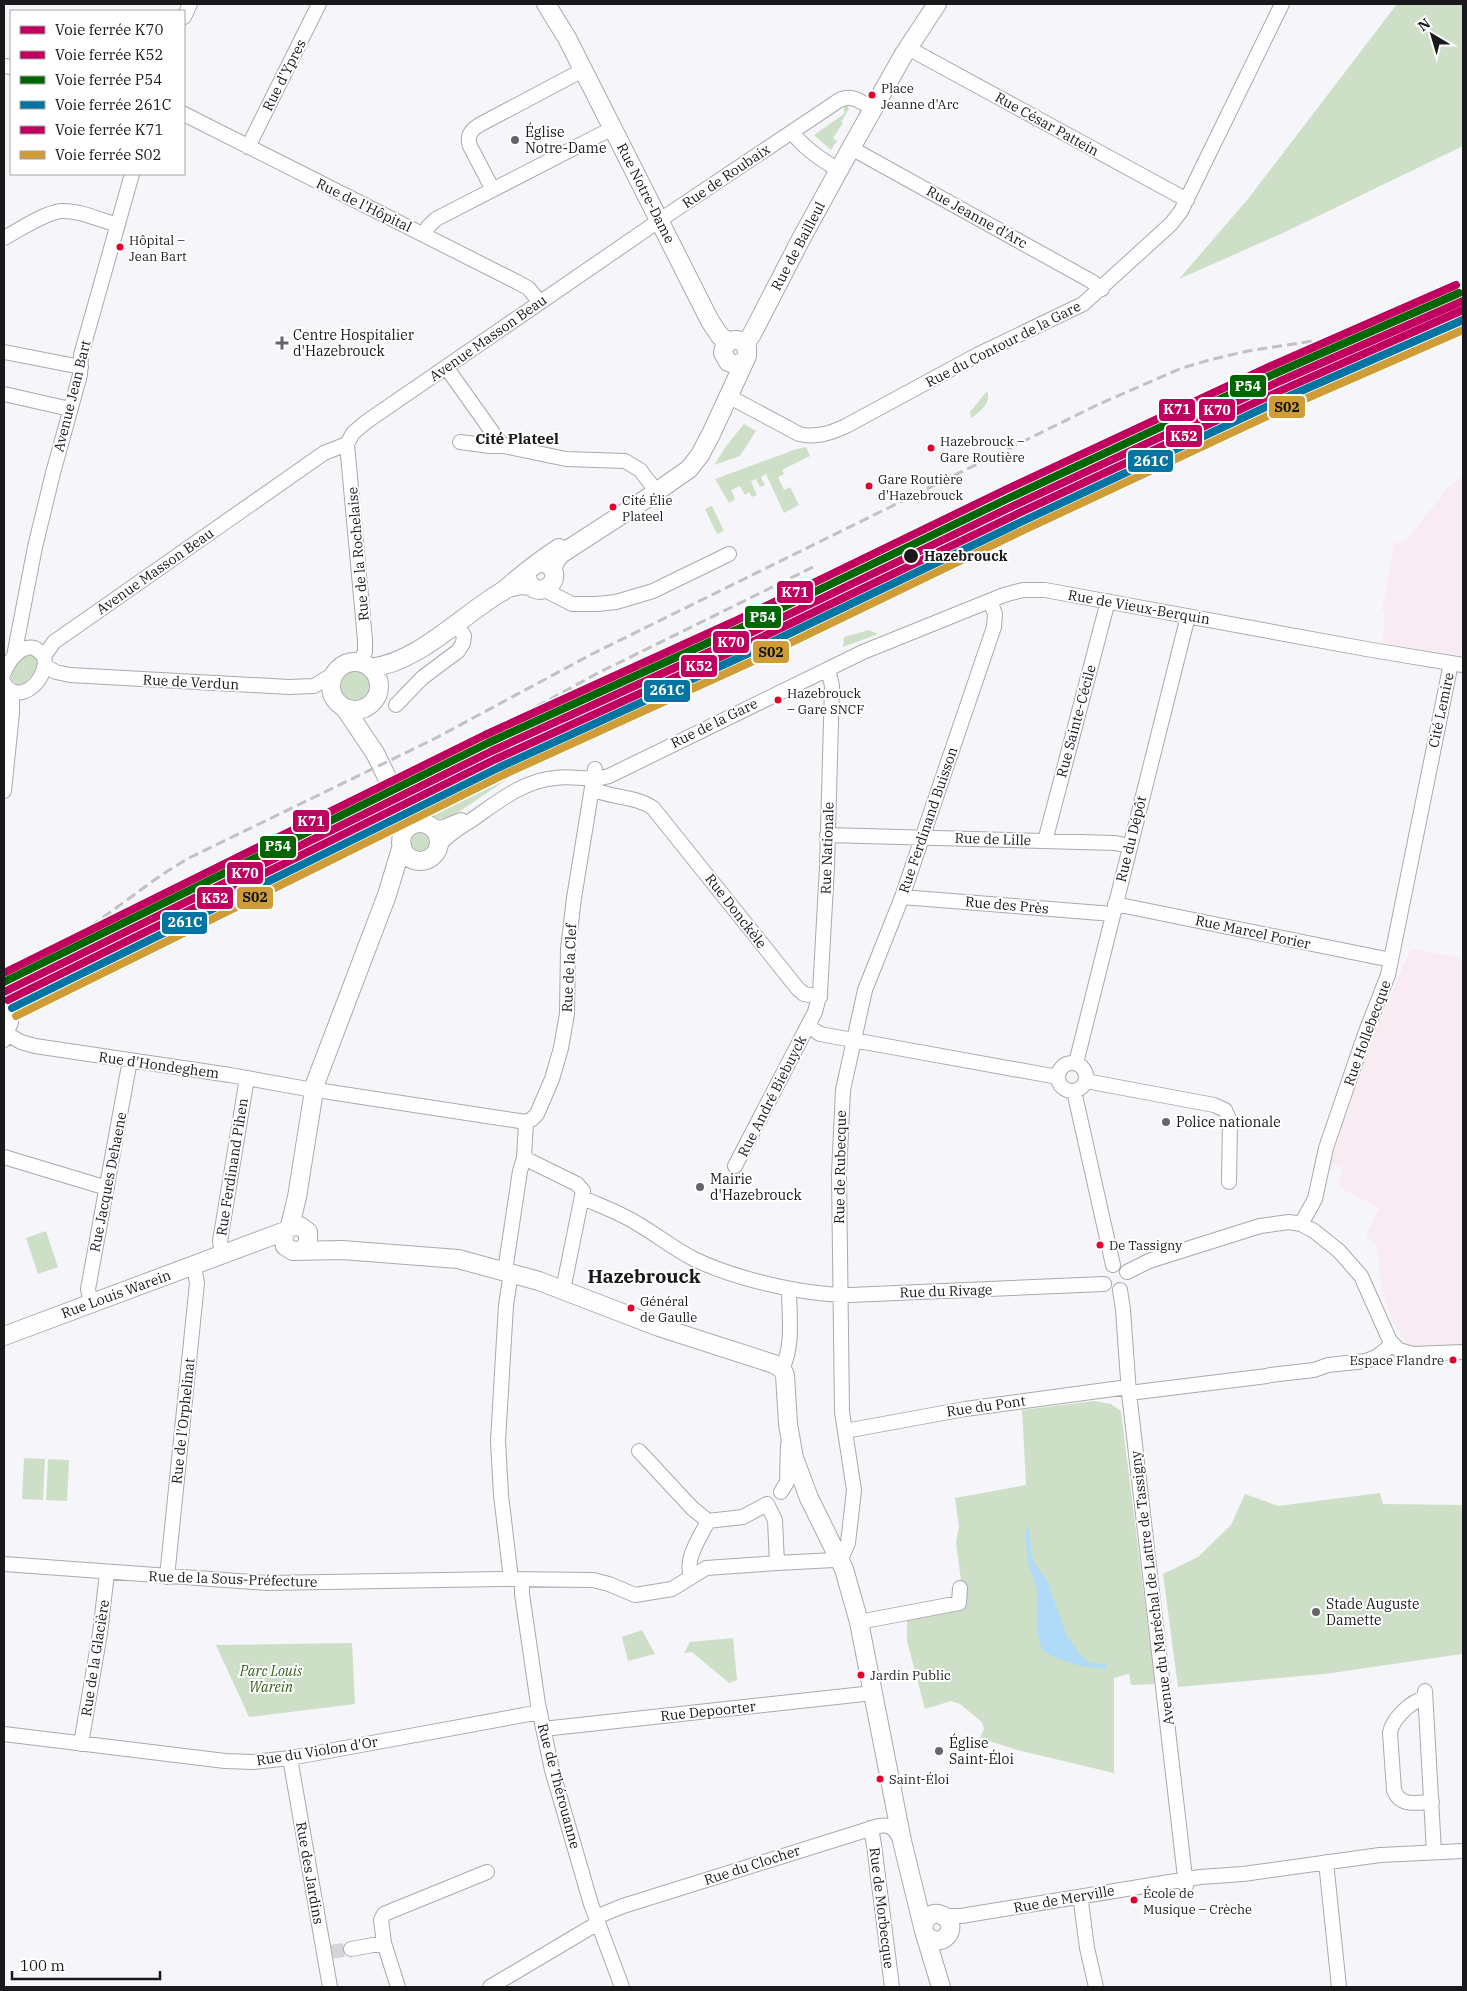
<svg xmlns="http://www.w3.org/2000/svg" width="1467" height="1991" font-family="'IBM Plex Serif',serif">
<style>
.industrial{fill:#f9ebf2}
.green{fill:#cde0c7}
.water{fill:#afdaf8}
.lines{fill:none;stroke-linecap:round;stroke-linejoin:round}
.minor-tunnel{stroke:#d4d4d9;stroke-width:14;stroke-dasharray:14 7;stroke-linecap:butt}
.minor-casing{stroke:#aaaaae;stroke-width:16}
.major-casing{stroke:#aaaaae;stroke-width:20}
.minor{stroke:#fefefe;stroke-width:14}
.major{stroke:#fefefe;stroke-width:18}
.rail{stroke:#c2c2c3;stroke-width:3;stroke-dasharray:10 5;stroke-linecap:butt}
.rail-1-casing{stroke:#fff;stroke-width:11}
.rail-2-casing{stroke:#fff;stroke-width:11}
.rail-3-casing{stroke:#fff;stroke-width:11}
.rail-4-casing{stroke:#fff;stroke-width:11}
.rail-5-casing{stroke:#fff;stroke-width:11}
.rail-6-casing{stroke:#fff;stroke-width:11}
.rail-1{stroke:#bf005f;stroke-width:8}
.rail-2{stroke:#bf005f;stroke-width:8}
.rail-3{stroke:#060;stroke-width:8}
.rail-4{stroke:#0075a1;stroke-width:8}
.rail-5{stroke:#bf005f;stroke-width:8}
.rail-6{stroke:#cf9d38;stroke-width:8}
.bus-dot{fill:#e4002b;stroke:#fff;stroke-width:2}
.poi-dot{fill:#66666a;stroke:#fff;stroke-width:2}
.stop-dot{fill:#19191c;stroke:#fff;stroke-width:2}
.labels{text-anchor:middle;stroke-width:4;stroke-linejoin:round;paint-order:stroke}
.bus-label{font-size:13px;fill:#19191c;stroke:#fff;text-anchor:start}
.street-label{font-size:14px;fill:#19191c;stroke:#fff}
.poi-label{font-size:14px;fill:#19191c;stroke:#fff;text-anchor:start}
.stop-label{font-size:14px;font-weight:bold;fill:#19191c;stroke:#fff;text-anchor:start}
.park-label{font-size:14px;font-style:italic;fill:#325e14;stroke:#fff}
.neighbourhood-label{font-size:15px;font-weight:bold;fill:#19191c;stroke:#fff}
.district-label{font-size:19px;font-weight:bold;fill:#19191c;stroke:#fff}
.line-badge{stroke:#fff;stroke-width:2}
.badge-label{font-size:14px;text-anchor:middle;font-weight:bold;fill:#fff}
.pale-badge-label{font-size:14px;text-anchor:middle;font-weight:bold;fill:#111}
</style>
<rect width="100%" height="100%" fill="#f5f5fa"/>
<path class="industrial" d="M1463,476V656L1383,643L1385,612L1382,611L1394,544L1407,540L1446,490Z
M1411,949L1463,958V1344L1409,1346L1391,1319L1380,1279L1378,1250L1366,1234L1379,1208L1339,1187L1342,1168L1330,1164L1372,1039Z"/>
<path class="green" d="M1397,4H1463V146L1283,233L1179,279L1248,199Z
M847,104L849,109L841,122L843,123L833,138L837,141L831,150L814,135L844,114V105Z
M987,391C992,403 980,411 972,418H971L970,412Z
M744,424L756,431L740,456L714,465L727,445Z
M806,447L810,456L782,470L784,474L778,477L784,490L790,487L799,505L784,513L766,474L761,477L765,485L760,487L756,479L751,481L757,495L752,497L749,492L745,495L740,486L731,490L735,499L729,503L715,479L797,449Z
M712,506L724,531L717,534L705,509Z
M869,630L878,634L843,647L844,637Z
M27,655H32L37,659L36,672L23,684L17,685L11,679C12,668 18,661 27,655Z
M340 686a15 15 0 1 1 30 0a15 15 0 1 1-30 0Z
M508,773L506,780L454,815L445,818L438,819L422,815L415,808L413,798L432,789L436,792Z
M411 842a9 9 0 1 1 18 0a9 9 0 1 1-18 0Z
M46,1231L58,1267L38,1274L26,1238Z
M1094,1401L1111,1404L1121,1411L1155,1684L1131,1685L1129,1674L1114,1678V1773L1017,1750L980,1738L984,1729L982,1722L960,1704L951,1701L925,1709L907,1641V1616L964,1604L956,1542L959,1527L955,1498L1026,1485L1022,1410Z
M24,1458L45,1459L43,1500L22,1499Z
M48,1459L69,1460L67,1501L46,1500Z
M1380,1493L1383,1504L1463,1505V1651L1462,1654L1325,1674L1178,1687L1163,1574L1198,1557L1231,1525L1245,1494L1278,1506Z
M642,1630L655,1654L628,1661L622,1637Z
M733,1638L737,1680L729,1683L692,1652L684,1653L690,1642Z
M352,1643L355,1704L249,1717L216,1645Z"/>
<path class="water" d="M1025,1529H1029L1033,1561L1047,1580L1067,1637L1084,1659L1092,1663L1106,1664V1669C1083,1668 1061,1662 1042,1650L1037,1630V1589L1028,1563Z"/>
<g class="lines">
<path class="minor-tunnel" d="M330,1952L351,1949"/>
<defs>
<path id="minor" d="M184,17L190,4
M908,48L1187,200
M4,66L11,67
M184,114L517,282L528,288L540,302
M792,132C803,147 823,161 839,170
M248,147L319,4
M851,148L1091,281L1102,289
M493,190L470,146C466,135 472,129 481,124L583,70
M424,234L428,227L436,219L613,128
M4,238C19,230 44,213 61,211C79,210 100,220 118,225
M4,352L81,367
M446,367L498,440L504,446L566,459L625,461L640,470L653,487
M4,394L70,409
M728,396L799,434C816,438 831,433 846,426L977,355L1083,304L1171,224L1181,211L1282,4
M460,442L490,446H504
M347,444L365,640V652L359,662
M543,589L572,604H597L616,602L653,591L729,554
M14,656L35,547L53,473L80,375L81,355L132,174
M44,656L54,642L324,453L347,444L353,433L366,422L660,220L838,101C851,93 861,102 873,109
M45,666L56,672L70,675L289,687L314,686L335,673
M4,673C9,660 20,645 35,648L44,656C50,678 19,708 4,683
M396,705L422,678L458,651L463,643L464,636L456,623
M592,789C611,798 636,796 653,808L798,989L804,994L820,997
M4,791L12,713V701L9,690
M433,828L444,827L461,820
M827,835L1115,843L1130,846
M1045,841L1108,601
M439,845C448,834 461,827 473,819C499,801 523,781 555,778C574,775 590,782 609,776L863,652L1004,595L1023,590H1045L1372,650L1463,665
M902,897L1113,914
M1115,904L1391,960
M4,1004L11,1022L4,1040
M808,1026L820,1034L1058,1077
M7,1034L21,1042L35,1046L230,1075L313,1090
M1058 1077a14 14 0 1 1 28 0a14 14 0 1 1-28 0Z
M1076,1063L1188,616
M1086,1081L1214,1105L1225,1110L1230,1121L1229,1182
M323,1091L526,1122
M1074,1091L1113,1265
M526,1122L532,1119L537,1114L552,1079L561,1048L567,1014L568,949L574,898L595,769
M4,1157L107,1188
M524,1158L577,1184L583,1191L563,1290
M735,1166L815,1012L820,993L827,867L832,686L828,669
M583,1198C601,1206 621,1213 638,1224C657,1235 674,1249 694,1259C735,1279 804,1295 850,1295L1104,1284
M1301,1224L1315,1199L1326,1148L1364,1037L1388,975L1451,663
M222,1255L220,1241L247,1078
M505,1271L520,1171L524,1158L526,1122
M1127,1272L1149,1261L1260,1226L1289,1222L1301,1224L1314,1231L1339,1251L1361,1276L1390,1341L1399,1350L1413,1354L1463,1352
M511,1273L506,1305L498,1441L501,1495L511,1579
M1120,1290L1123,1310L1129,1393L1186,1886
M91,1304L88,1289L130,1060
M782,1369C794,1345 789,1314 789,1289
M1270,1375L1314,1370L1328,1365L1366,1361L1376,1357L1393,1344
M1129,1393L1267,1376
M845,1431L965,1409L1128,1387
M639,1451L692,1508L708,1521
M781,1492L787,1482L788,1445
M777,1563L834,1560L843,1554L848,1543L854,1490L842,1412L839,1174L843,1090L865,990L902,897L994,627L995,614L990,601
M4,1564L267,1583L501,1579L593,1580L609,1584L635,1595L672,1589L706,1568L777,1563L775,1520L767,1504L743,1517L708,1521C701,1536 684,1559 691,1576
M167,1577L197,1283L194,1266
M522,1579V1594L538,1704L552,1770L591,1904L622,1987
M859,1622L959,1603L960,1588
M1425,1691L1434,1852
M1425,1698C1411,1701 1392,1719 1390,1733L1394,1790C1400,1808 1418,1802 1432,1802
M543,1729L873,1693
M4,1734L225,1761L253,1762L290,1758L540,1712
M81,1744L100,1633L107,1573
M290,1758L330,1987
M871,1828L874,1845L892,1987
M1326,1862L1339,1987
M1081,1902L1087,1948L1096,1987
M945,1916H961L1200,1877L1243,1874L1380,1855L1463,1851
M596,1917L623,1906L879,1826C892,1823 895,1831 902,1841
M384,1943L381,1920L384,1914L487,1872
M351,1949L384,1943L398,1987
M490,1987L598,1923"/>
<path id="major" d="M546,4L567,38L710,321L720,336L729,342
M745,344L752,334L801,239L851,148L904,54L937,4
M552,569L556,560L561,554L649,497L689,469L700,455L712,432L747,356V347L741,341C731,338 724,343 723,353L728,362L737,365L745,360
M527,576C532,607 572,578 545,563
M502,592C520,576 539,561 559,548
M331 686a24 24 0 1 1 48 0a24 24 0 1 1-48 0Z
M371,668C422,661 464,612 508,588L520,585L532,586
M344,707L375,753L401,806L419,823
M401 842a19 19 0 1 1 38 0a19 19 0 1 1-38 0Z
M290,1226L297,1197L315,1084L387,895L402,845
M302,1250L308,1243V1232L300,1226L289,1227L283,1236L285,1246L293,1251L342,1250L458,1259L539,1281L659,1327L774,1364L782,1369L785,1375L788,1424L794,1458L809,1498L844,1569L859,1622L902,1841L924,1931L941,1987
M4,1336L285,1231
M923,1926L927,1917C936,1911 945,1914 950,1923C952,1934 945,1941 934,1941L926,1936"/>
</defs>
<use href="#minor" class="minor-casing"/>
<use href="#major" class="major-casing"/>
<use href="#minor" class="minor"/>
<use href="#major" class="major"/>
<path class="rail" d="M1036,483L1323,348
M107,921L470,743L598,673L813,567
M65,942C109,917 146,882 191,857L434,739L592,654L1097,405L1182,368L1213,359L1248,351L1314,341
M52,950L71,939"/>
<defs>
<path id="rail-1" d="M4,992L492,751L740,638L1013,506L1278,382L1463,301"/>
<path id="rail-2" d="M8,1000L496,759L744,646L1017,514L1282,390L1463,310"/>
<path id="rail-3" d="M4,982L488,743L736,630L1009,498L1274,374L1459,293"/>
<path id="rail-4" d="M12,1008L500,767L747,654L1021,522L1285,398L1463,320"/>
<path id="rail-5" d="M4,973L485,735L733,622L1005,490L1271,366L1456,285"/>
<path id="rail-6" d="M16,1016L503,775L751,662L1024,530L1289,406L1463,330"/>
</defs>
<use href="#rail-1" class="rail-1-casing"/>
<use href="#rail-2" class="rail-2-casing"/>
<use href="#rail-3" class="rail-3-casing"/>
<use href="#rail-4" class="rail-4-casing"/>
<use href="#rail-5" class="rail-5-casing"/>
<use href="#rail-6" class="rail-6-casing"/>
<use href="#rail-1" class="rail-1"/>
<use href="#rail-2" class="rail-2"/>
<use href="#rail-3" class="rail-3"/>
<use href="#rail-4" class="rail-4"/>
<use href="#rail-5" class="rail-5"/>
<use href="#rail-6" class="rail-6"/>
</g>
<g class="bus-dot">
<circle cx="872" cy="95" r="4.5"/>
<circle cx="120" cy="247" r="4.5"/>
<circle cx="931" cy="448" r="4.5"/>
<circle cx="869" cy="486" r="4.5"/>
<circle cx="613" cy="507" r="4.5"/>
<circle cx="778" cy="700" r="4.5"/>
<circle cx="1100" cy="1245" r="4.5"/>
<circle cx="631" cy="1308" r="4.5"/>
<circle cx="1453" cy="1360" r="4.5"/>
<circle cx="861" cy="1675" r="4.5"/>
<circle cx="880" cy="1779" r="4.5"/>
<circle cx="1134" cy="1900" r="4.5"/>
</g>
<g class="poi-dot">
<circle cx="515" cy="140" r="5"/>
<path d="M279.5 335.5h5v5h5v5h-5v5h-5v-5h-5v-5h5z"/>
<circle cx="1166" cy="1122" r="5"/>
<circle cx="700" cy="1187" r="5"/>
<circle cx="1316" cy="1612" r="5"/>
<circle cx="939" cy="1751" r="5"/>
</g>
<circle class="stop-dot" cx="911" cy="556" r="8"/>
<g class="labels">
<g class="bus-label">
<text x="881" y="93">Place<tspan x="881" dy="16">Jeanne d'Arc</tspan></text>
<text x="129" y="245">Hôpital –<tspan x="129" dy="16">Jean Bart</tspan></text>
<text x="940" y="446">Hazebrouck –<tspan x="940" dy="16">Gare Routière</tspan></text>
<text x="878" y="484">Gare Routière<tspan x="878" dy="16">d'Hazebrouck</tspan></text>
<text x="622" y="505">Cité Élie<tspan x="622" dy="16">Plateel</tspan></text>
<text x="787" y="698">Hazebrouck<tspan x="787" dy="16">– Gare SNCF</tspan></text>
<text x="1109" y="1250">De Tassigny</text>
<text x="640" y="1306">Général<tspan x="640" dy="16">de Gaulle</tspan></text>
<text x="1444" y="1365" text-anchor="end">Espace Flandre</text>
<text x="870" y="1680">Jardin Public</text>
<text x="889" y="1784">Saint-Éloi</text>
<text x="1143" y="1898">École de<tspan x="1143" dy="16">Musique – Crèche</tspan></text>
</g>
<g class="street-label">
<text transform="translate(284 75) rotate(-63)" y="5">Rue d'Ypres</text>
<text transform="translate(1047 124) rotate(29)" y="5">Rue César Pattein</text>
<text transform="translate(726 176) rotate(-34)" y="5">Rue de Roubaix</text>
<text transform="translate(646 193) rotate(63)" y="5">Rue Notre-Dame</text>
<text transform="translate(364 205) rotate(26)" y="5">Rue de l'Hôpital</text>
<text transform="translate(977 217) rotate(29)" y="5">Rue Jeanne d'Arc</text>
<text transform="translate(798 246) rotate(-62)" y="5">Rue de Bailleul</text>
<text transform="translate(488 338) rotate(-35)" y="5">Avenue Masson Beau</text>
<text transform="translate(1003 344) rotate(-27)" y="5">Rue du Contour de la Gare</text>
<text transform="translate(72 396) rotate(-76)" y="5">Avenue Jean Bart</text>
<text transform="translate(358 554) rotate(-95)" y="5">Rue de la Rochelaise</text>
<text transform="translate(155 571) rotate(-35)" y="5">Avenue Masson Beau</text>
<text transform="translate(1139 607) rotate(10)" y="5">Rue de Vieux-Berquin</text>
<text transform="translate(191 682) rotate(3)" y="5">Rue de Verdun</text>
<text transform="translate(1441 710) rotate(-78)" y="5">Cité Lemire</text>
<text transform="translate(1076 721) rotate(-75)" y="5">Rue Sainte-Cécile</text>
<text transform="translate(714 723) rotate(-26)" y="5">Rue de la Gare</text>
<text transform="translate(928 820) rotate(-71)" y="5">Rue Ferdinand Buisson</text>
<text transform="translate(993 839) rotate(2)" y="5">Rue de Lille</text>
<text transform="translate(1131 839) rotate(-76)" y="5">Rue du Dépôt</text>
<text transform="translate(827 848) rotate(-88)" y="5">Rue Nationale</text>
<text transform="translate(1007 905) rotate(5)" y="5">Rue des Près</text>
<text transform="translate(736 911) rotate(52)" y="5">Rue Donckèle</text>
<text transform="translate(1253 932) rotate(12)" y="5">Rue Marcel Porier</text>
<text transform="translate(569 968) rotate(-87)" y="5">Rue de la Clef</text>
<text transform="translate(1367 1033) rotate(-70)" y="5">Rue Hollebecque</text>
<text transform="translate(159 1065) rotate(8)" y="5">Rue d'Hondeghem</text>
<text transform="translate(772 1096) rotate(-63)" y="5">Rue André Biebuyck</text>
<text transform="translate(232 1167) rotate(-81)" y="5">Rue Ferdinand Pihen</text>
<text transform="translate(840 1167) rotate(-89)" y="5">Rue de Rubecque</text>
<text transform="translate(108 1182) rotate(-79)" y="5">Rue Jacques Dehaene</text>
<text transform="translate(946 1291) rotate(-2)" y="5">Rue du Rivage</text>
<text transform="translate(116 1294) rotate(-20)" y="5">Rue Louis Warein</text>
<text transform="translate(986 1406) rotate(-8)" y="5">Rue du Pont</text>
<text transform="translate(183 1421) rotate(-84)" y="5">Rue de l'Orphelinat</text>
<text transform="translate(233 1579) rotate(2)" y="5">Rue de la Sous-Préfecture</text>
<text transform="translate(1152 1588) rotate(-97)" y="5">Avenue du Maréchal de Lattre de Tassigny</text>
<text transform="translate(95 1658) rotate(-81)" y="5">Rue de la Glacière</text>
<text transform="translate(708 1711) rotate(-6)" y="5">Rue Depoorter</text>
<text transform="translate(317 1751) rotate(-9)" y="5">Rue du Violon d'Or</text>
<text transform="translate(559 1786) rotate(75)" y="5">Rue de Thérouanne</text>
<text transform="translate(752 1865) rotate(-18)" y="5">Rue du Clocher</text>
<text transform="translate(310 1873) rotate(80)" y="5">Rue des Jardins</text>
<text transform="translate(1064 1899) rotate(-10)" y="5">Rue de Merville</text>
<text transform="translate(882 1908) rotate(83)" y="5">Rue de Morbecque</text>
</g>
<g class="poi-label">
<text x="525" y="137">Église<tspan x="525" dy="16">Notre-Dame</tspan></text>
<text x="293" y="340">Centre Hospitalier<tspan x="293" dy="16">d'Hazebrouck</tspan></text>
<text x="1176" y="1127">Police nationale</text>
<text x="710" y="1184">Mairie<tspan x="710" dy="16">d'Hazebrouck</tspan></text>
<text x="1326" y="1609">Stade Auguste<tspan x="1326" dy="16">Damette</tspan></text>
<text x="949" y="1748">Église<tspan x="949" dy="16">Saint-Éloi</tspan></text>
</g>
<g class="stop-label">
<text x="924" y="561">Hazebrouck</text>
</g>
<g class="park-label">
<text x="271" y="1676">Parc Louis<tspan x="271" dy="16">Warein</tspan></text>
</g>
<g class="neighbourhood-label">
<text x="517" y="444">Cité Plateel</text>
</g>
<g class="district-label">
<text x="644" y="1283">Hazebrouck</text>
</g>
</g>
<g class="line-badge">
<rect x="1229" y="374" width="38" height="24" rx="5" fill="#060"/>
<rect x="1268" y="395" width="38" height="24" rx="5" fill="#cf9d38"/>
<rect x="1158" y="398" width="38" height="24" rx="5" fill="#bf005f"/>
<rect x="1198" y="398" width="38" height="24" rx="5" fill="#bf005f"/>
<rect x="1165" y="424" width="38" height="24" rx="5" fill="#bf005f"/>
<rect x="1127" y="449" width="47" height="24" rx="5" fill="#0075a1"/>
<rect x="776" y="580" width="38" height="24" rx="5" fill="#bf005f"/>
<rect x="744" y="605" width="38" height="24" rx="5" fill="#060"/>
<rect x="712" y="630" width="38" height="24" rx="5" fill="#bf005f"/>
<rect x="752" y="640" width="38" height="24" rx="5" fill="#cf9d38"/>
<rect x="680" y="654" width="38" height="24" rx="5" fill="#bf005f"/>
<rect x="643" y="679" width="48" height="24" rx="5" fill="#0075a1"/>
<rect x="292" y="809" width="38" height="24" rx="5" fill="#bf005f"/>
<rect x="259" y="835" width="38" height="24" rx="5" fill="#060"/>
<rect x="226" y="861" width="38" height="24" rx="5" fill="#bf005f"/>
<rect x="236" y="886" width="38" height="24" rx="5" fill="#cf9d38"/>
<rect x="196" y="886" width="38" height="24" rx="5" fill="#bf005f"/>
<rect x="161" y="911" width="47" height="24" rx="5" fill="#0075a1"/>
</g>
<g class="badge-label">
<text x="1248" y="391">P54</text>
<text x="1177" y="414">K71</text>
<text x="1217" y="415">K70</text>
<text x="1184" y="441">K52</text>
<text x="1151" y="466">261C</text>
<text x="795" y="597">K71</text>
<text x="763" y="622">P54</text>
<text x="731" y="647">K70</text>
<text x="699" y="671">K52</text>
<text x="667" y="695">261C</text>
<text x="311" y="826">K71</text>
<text x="278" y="851">P54</text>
<text x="245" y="878">K70</text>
<text x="215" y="903">K52</text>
<text x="185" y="927">261C</text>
</g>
<g class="pale-badge-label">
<text x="1287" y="412">S02</text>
<text x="771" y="657">S02</text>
<text x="255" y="902">S02</text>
</g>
<rect width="1467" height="1991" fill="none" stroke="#19191c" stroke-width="10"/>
<rect x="10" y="10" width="175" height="165" fill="#ffffff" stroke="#a3a3a4"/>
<rect x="20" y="26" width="25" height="8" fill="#bf005f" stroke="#a3a3a4"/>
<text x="55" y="35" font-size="15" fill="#19191c">Voie ferrée K70</text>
<rect x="20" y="51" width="25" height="8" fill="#bf005f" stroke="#a3a3a4"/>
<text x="55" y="60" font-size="15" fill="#19191c">Voie ferrée K52</text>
<rect x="20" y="76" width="25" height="8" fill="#006600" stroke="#a3a3a4"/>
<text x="55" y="85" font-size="15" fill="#19191c">Voie ferrée P54</text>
<rect x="20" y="101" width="25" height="8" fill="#0075a1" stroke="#a3a3a4"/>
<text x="55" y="110" font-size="15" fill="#19191c">Voie ferrée 261C</text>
<rect x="20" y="126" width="25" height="8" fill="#bf005f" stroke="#a3a3a4"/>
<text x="55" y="135" font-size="15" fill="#19191c">Voie ferrée K71</text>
<rect x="20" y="151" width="25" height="8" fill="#cf9d38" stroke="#a3a3a4"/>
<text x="55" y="160" font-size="15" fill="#19191c">Voie ferrée S02</text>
<g transform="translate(1432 35) rotate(322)" stroke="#ffffff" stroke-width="4" paint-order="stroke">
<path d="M0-4L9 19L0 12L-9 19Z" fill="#19191c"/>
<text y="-8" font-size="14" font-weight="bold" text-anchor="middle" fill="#19191c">N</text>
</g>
<path d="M12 1971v8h148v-8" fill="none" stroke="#19191c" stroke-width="2.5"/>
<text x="20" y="1971" font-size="15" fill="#19191c" stroke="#ffffff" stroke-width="4" paint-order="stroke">100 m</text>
</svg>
